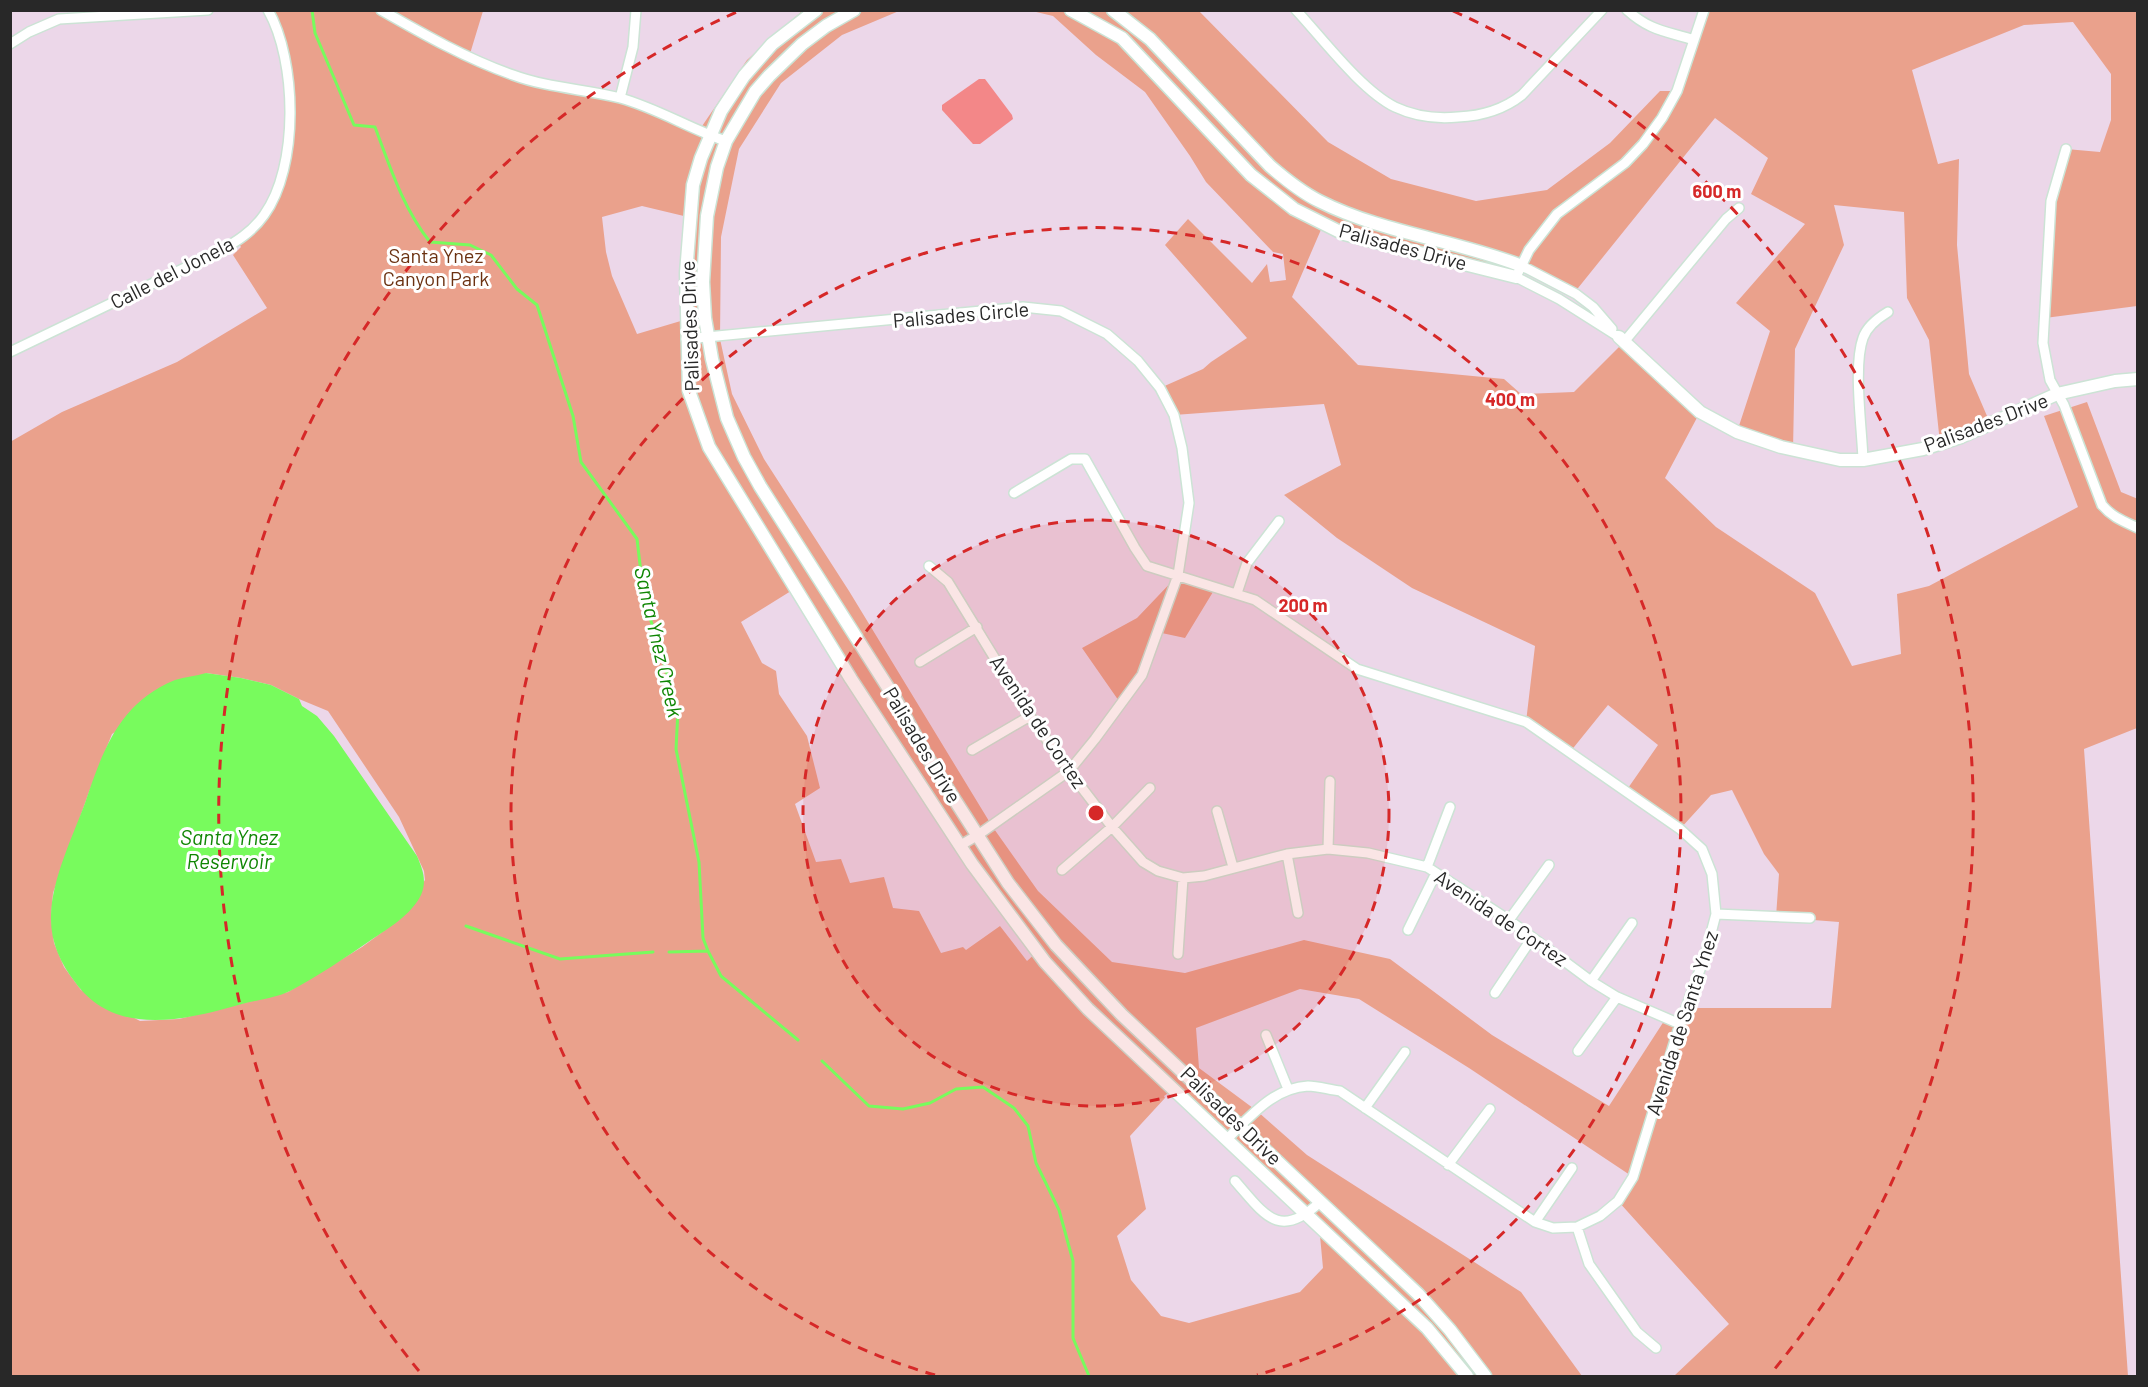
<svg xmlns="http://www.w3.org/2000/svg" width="2148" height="1387" font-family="Barlow,sans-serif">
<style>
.green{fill:#eaa18c;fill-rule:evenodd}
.pitch{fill:#f38788}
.water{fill:#78fb5d}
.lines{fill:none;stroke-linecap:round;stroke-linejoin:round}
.stream{stroke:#78fb5d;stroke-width:3}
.minor-casing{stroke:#cce3d5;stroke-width:12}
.tertiary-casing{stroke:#cce3d5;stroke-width:15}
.minor{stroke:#fff;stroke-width:9}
.tertiary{stroke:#fff;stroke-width:12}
.ring{fill:none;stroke:#d62828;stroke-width:3;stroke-dasharray:10 8}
.labels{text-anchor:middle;stroke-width:6;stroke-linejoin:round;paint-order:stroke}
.street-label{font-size:20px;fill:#282828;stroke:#fff}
.park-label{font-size:20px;fill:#6b3111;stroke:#fff}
.water-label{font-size:21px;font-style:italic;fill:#0f8603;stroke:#fff}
.centre{fill:#d62828;stroke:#fff;stroke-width:3}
.ring-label{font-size:18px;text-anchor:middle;font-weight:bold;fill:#d62828;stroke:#fff;stroke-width:6;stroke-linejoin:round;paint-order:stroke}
</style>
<rect width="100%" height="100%" fill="#ecd7e9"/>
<path class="green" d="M266,11H483L469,57L553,90L620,102L698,132L747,60L802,11H899L842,35L781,83L739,149L721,237L720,339L732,394L764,459L849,591L992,826L1038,891L1112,962L1185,973L1304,940L1390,959L1492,1035L1609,1106L1666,1018L1680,1024L1686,1008H1831L1839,922L1776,917L1779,874L1764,854L1732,790L1711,795L1680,829L1626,791L1658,745L1608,705L1570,752L1526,722L1535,646L1412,588L1337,538L1284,495L1341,465L1324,404L1174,415L1160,388L1203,369L1211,362L1247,338L1165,245L1188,219L1252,283L1267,264L1270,282L1286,280L1283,254L1273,252L1206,182L1190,156L1145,92L1096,55L1053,16L1032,11H1199L1328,142L1391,179L1476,201L1547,190L1610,143L1660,91H1677L1704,11H2137V306L2045,318L2051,201L2066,149L2100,152L2111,120V74L2073,22L2024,25L1912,70L1938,164L1959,159L1957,245L1969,374L1990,423L1940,443L1929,340L1907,298L1904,212L1834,205L1844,245L1795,349L1793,450L1737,432L1770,331L1736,303L1805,224L1751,194L1768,158L1715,118L1574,293L1523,266L1516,277L1323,225L1292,297L1358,365L1504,379L1521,394L1574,392L1624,342L1700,412L1665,478L1716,527L1815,593L1852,666L1901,654L1897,594L1929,586L2078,507L2044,416L2087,402L2121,492L2138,499L2137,728L2084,749L2128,1376H1674L1729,1324L1618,1201L1633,1177L1469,1068L1359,999L1300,989L1196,1028L1199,1068L1257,1111L1307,1155L1521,1292L1582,1376H11L10,442L62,412L177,362L267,308L233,255L241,247L237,241L252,227L274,192L285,154L286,96L281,51ZM642,206L688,217L684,320L637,334L612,276L606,252L602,217ZM799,586L972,864L1037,952L1027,961L1000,926L966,950L963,947L941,953L919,911L893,908L884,877L850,883L841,859L816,862L795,804L820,788L807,736L779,694L776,671L762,663L741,622ZM206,673L241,678L271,685L299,699L328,711L399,817L424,871L425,880L400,919L362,947L288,992L179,1019L140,1021L81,990L64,967L54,943L51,917L53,893L89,792L112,734ZM1174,1089L1319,1225L1323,1268L1300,1292L1189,1323L1161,1316L1131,1280L1117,1236L1146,1209L1130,1136L1165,1098L1164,1096Z
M1178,575L1216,587L1185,638L1157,632L1142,675L1121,704L1082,648L1137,618Z"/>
<path class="pitch" d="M979,79H985L1012,115L1013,119L980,144H973L942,110V105Z"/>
<path class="water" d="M206,673L241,678L271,685L299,699L302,706L317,716L334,736L417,856C423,870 427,881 421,895C411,915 389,928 371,940C345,958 318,976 290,991C276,998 257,1000 242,1004C186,1020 115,1038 75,982C60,963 50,941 51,915C52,879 72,838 85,803C103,750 119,703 175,680C185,677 196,676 206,673Z"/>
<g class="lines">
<path class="stream" d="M312,10L315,33L354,125L375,127C390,167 403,208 430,242L470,245L491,255L517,289L537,305L573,416L581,462L637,539L644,598L678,710L676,749L699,862L703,938L708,951L721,976L798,1040
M466,926L560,959L653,952
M669,952L708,951
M822,1061L869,1106L903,1109L930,1103L956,1089L983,1087L1014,1108L1028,1126L1036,1163L1059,1210L1073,1261V1338L1089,1376"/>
<defs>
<path id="minor" d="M381,10C423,34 467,59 513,75C548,88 585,89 620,98C657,108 690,129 726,141
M1296,10C1323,39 1361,90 1395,107C1414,116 1437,119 1458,117C1482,116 1503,110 1522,95L1602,10
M1627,10C1650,31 1666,31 1694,40
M10,44L29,32L59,19L208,10
M620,98L633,47L636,10
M2066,149L2051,201L2043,343L2050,380L2064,405L2102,505C2112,517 2123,521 2138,528
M1522,266L1576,294L1593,307L1612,329
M1619,337L1559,299L1516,277L1529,250L1557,214L1625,163L1643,144L1662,118L1677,91L1704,10
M686,339L1023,307L1061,311L1107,334L1138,361L1160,388L1174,415L1182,448L1189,503L1178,575L1142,675L1095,739L1069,771L978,835L961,845
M1624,342L1726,219L1739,208
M10,352L218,252C236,242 252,232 264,215C299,167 297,61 268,10
M1863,460C1862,428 1853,366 1863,338C1867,326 1878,318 1888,312
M1014,493L1071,459H1085L1135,548L1147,566L1255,600L1357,669L1526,722L1680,829L1702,849L1712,874L1716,914L1705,956L1680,1024L1633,1177L1618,1201L1600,1216L1577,1227L1553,1228L1535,1222L1340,1091C1330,1090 1318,1086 1308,1086C1273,1088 1251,1116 1227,1139
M929,566L948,582L1030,716L1069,771L1112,827L1143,862L1158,871L1183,878L1204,876L1287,854L1328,849L1368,853L1427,867L1509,920L1591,981L1617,997L1680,1024
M1237,593L1247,563L1279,521
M920,662L977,627
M972,750L1030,716
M1217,811L1233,867
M1328,849L1330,781
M1287,854L1298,913
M1427,867L1450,807
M1062,870L1112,827L1150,788
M1716,914L1810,918
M1509,920L1549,865
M1408,930L1436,873
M1178,954L1183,878
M1591,981L1632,923
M1495,993L1532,938
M1266,1035L1288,1089
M1578,1051L1617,997
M1365,1108L1405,1052
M1448,1165L1490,1109
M1235,1181C1264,1214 1279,1241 1320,1202
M1535,1222L1572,1168
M1577,1227L1589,1264L1637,1332L1656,1348"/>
<path id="tertiary" d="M816,10L772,44L744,76L721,111L701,158L693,185L686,273L689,391L709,447L851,679L972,864L1045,962L1088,1009L1427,1328L1467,1376
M854,10L826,26L802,44L769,76L755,92L726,141L717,167L707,216L703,282L705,318L712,359L727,418L744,457L760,486L896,700L926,755L1008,883L1056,945L1122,1015L1418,1294L1450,1330L1485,1376
M1071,10L1122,38L1251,175L1294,209L1344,234L1516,277
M1113,10L1150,39L1270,166C1285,179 1301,192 1319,201C1382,233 1456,240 1522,266
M1619,337L1700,412L1737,432L1781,447L1840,460H1863L1923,449L1961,437L2057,394L2115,381L2138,379"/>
</defs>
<use href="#minor" class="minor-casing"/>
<use href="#tertiary" class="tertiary-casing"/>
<use href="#minor" class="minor"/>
<use href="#tertiary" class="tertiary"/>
</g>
<circle cx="1096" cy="813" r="293" fill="#d62828" fill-opacity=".12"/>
<g class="ring">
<circle cx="1096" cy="813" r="293"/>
<path d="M935 1375A585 585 0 1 1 1257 1375"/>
<path d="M419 1371A878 878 0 0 1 739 11M1453 11A878 878 0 0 1 1773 1371"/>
</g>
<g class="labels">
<g class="street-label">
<text transform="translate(1403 247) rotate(15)" y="7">Palisades Drive</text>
<text transform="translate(172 273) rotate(-27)" y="7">Calle del Jonela</text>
<text transform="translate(961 315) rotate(-5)" y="7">Palisades Circle</text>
<text transform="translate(690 326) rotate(-92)" y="7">Palisades Drive</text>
<text transform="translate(1986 423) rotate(-21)" y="7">Palisades Drive</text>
<text transform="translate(1038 722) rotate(56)" y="7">Avenida de Cortez</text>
<text transform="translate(922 745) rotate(59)" y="7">Palisades Drive</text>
<text transform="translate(1501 918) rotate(34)" y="7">Avenida de Cortez</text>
<text transform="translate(1682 1023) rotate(-72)" y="7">Avenida de Santa Ynez</text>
<text transform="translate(1231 1116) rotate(44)" y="7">Palisades Drive</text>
</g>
<g class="park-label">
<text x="436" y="263">Santa Ynez<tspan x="436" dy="23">Canyon Park</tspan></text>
</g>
<g class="water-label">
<text transform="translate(658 642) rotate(77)" y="7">Santa Ynez Creek</text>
<text x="229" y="845">Santa Ynez<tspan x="229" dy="24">Reservoir</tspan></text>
</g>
</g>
<circle cx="1096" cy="813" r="9" class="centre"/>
<g class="ring-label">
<text x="1717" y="198">600 m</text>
<text x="1510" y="406">400 m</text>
<text x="1303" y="612">200 m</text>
</g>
<rect width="2148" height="1387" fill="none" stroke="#282828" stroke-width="24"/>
</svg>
